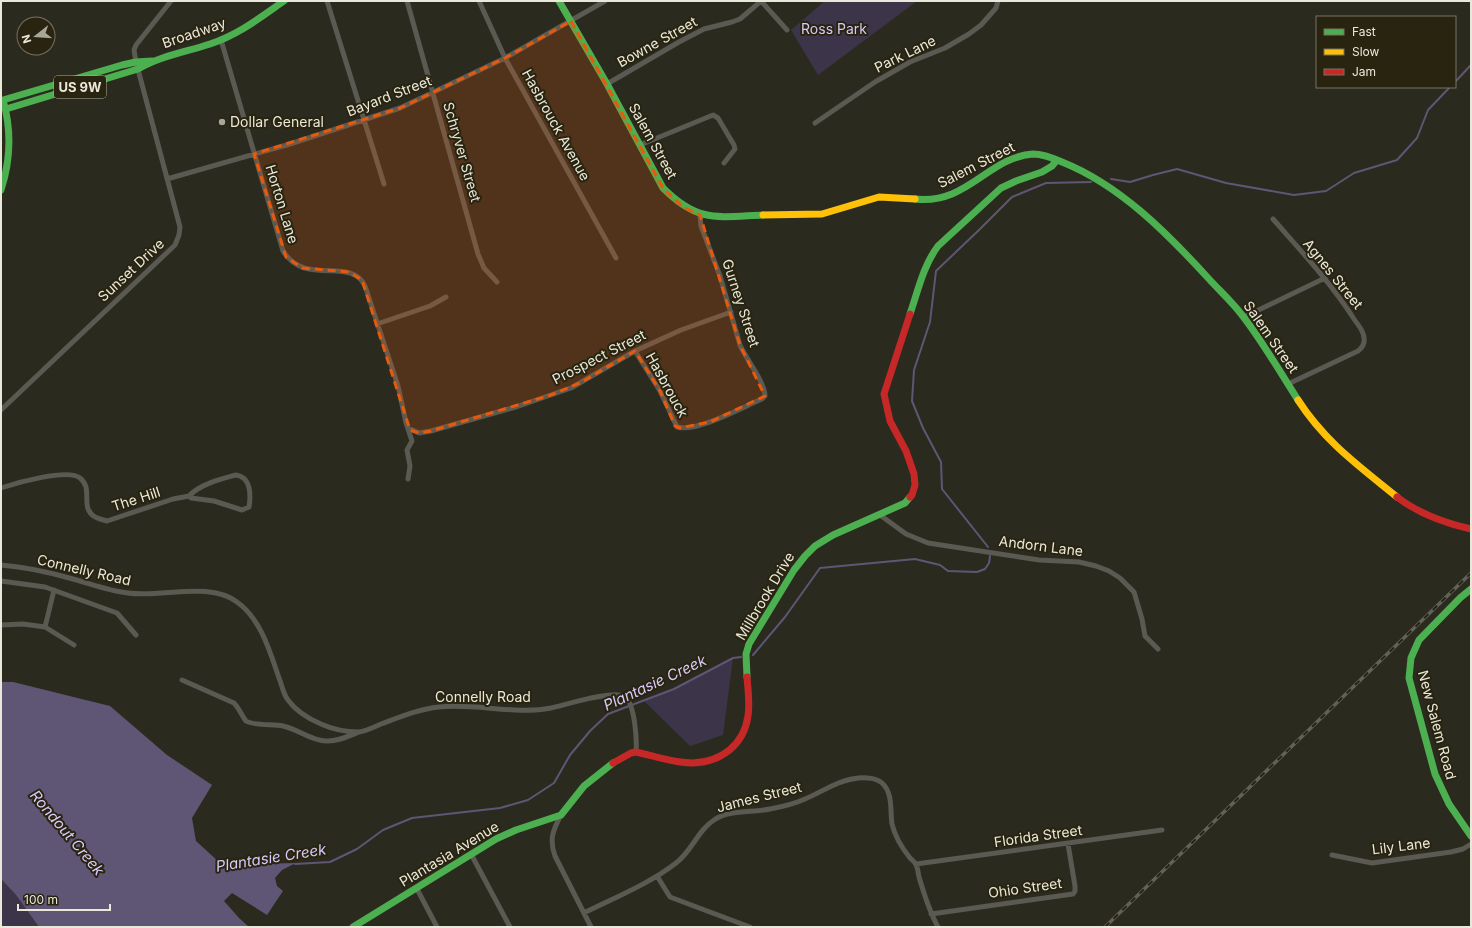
<svg xmlns="http://www.w3.org/2000/svg" width="1472" height="928" font-family="Inter,sans-serif">
<style>
.green{fill:#3c3549}
.water{fill:#5f5575}
.lines{fill:none;stroke-linecap:round;stroke-linejoin:round}
.stream{stroke:#5f5575;stroke-width:2}
.street{stroke:#5a5952;stroke-width:5}
.fast{stroke:#4caf50;stroke-width:7}
.slow{stroke:#ffc107;stroke-width:7}
.jam{stroke:#c62828;stroke-width:7}
.rail-casing{stroke:#62615a;stroke-width:3.5}
.rail{stroke:#282410;stroke-width:2;stroke-dasharray:6;stroke-linecap:butt}
.marked{fill:#e8590c;fill-opacity:0.2;stroke:#e8590c;stroke-width:3;stroke-dasharray:8 5;stroke-linejoin:round}
.poi-dot{fill:#a7a699;stroke:#282410;stroke-width:1.5}
.labels{text-anchor:middle;stroke-width:4;stroke-linejoin:round;paint-order:stroke}
.shield{fill:#282410;stroke:#b0ad9e;stroke-width:1}
.shield-label{font-size:13px;font-weight:bold;fill:#eae8db}
.park-label{font-size:14px;fill:#d7c8fa;stroke:#282410}
.street-label{font-size:14px;fill:#eae8db;stroke:#282410}
.poi-label{font-size:14px;fill:#eae8db;stroke:#282410;text-anchor:start}
.water-label{font-size:15px;font-style:italic;fill:#d8cafb;stroke:#282410}
</style>
<rect width="100%" height="100%" fill="#2b2a1f"/>
<path class="green" d="M825,1H917L818,75L791,30Z
M733,658L723,735L690,746L644,701L674,689Z
M1,879L16,895L39,927H1Z"/>
<path class="water" d="M1,682H13L110,706L167,755L212,785L192,818L196,841L219,862L248,864L296,863L282,870L275,878L277,886L283,891L267,915L232,893L224,901L239,918L249,927H39L16,895L1,879Z"/>
<g class="lines">
<path class="stream" d="M1455,82L1471,65
M1111,179L1130,182L1153,175L1177,169L1226,183L1294,195L1326,191L1354,173L1397,160L1417,138L1428,110L1450,87
M988,547L942,489L941,462L923,428L912,401L914,370L930,322L936,271L980,229L1012,197L1046,183L1091,182
M753,655L785,617L820,568L915,559L940,565L948,571L977,572L985,569L989,563L990,556
M295,864L330,862L357,849L383,830L412,818L500,808L528,800L554,783L570,755L590,731L608,714L674,689L733,658L741,657"/>
<path class="street" d="M327,1L384,184
M407,1L478,254L484,268L497,282
M479,1L505,58L616,258
M761,1L787,30
M221,40L283,251C305,287 351,256 365,286L398,386L406,423L412,441L407,450L410,466L408,479
M607,84L679,42L704,29L732,22L740,19L761,1
M815,123L875,82L910,62L945,48L969,34L981,25L996,8L998,1
M640,145L713,115L718,118L734,145L735,149L724,163
M167,179L290,144L400,108L505,58L605,1
M1273,219C1301,251 1331,283 1354,319C1358,325 1364,331 1364,338C1365,344 1362,348 1358,351L1288,384
M1244,317L1325,278
M377,324L430,306L446,297
M635,351L660,391L677,427C696,433 743,407 762,399L765,396C765,382 746,359 740,345L720,276L701,226L700,215
M1,410L175,245L179,235L180,227L136,62L134,50L136,45L171,1
M408,428L419,433L431,431L516,407L571,388L635,351L681,330L731,312
M236,475C251,477 251,495 249,507L242,510L214,501L191,498L189,496C200,484 221,479 236,475Z
M1,488C16,483 68,468 80,478C94,489 79,507 95,517C100,519 102,520 107,521L173,499L189,496
M880,515L906,534L928,543L1039,560L1079,562L1096,566L1109,571L1120,578L1134,592L1142,619L1145,636L1158,649
M1,565C25,567 49,572 73,579C91,584 109,591 128,593C162,598 209,581 237,602C261,619 270,652 279,678C282,685 283,694 288,700C296,711 309,719 321,724C332,729 347,732 359,732C366,731 374,727 381,724C400,717 419,709 439,707C476,703 514,715 551,708C565,705 615,689 625,697C635,704 637,741 636,752
M1,581L45,587L117,613L136,635
M1,625L23,624L45,627L74,645
M45,627L54,590
M182,680L234,703C239,708 243,718 246,721C254,726 273,724 283,726C298,729 311,741 326,741C337,742 349,736 359,732
M561,815C553,830 549,839 555,856L591,927
M471,854L510,927
M1332,855L1372,863L1451,852L1463,849L1471,844
M916,864L1162,830
M657,876L670,897L750,927
M417,889L437,927
M584,913C614,898 649,884 676,863C692,851 698,830 714,820C730,809 752,813 770,809C781,807 794,804 805,799C822,792 838,780 858,778C865,777 878,778 883,784C893,794 890,811 892,824C895,837 902,848 910,858C912,860 915,862 916,865C918,868 918,873 919,877C924,894 929,911 938,927
M931,914L1073,894L1075,891V886L1068,844"/>
<path class="fast" d="M559,1L607,84L663,188C698,223 717,217 763,215
M6,109L138,69C160,56 186,52 210,44C238,35 261,17 284,1
M1,190C11,159 12,131 3,100L122,65L136,62L152,61
M915,199C968,205 988,157 1033,154C1043,154 1053,158 1062,162C1120,185 1168,234 1209,279C1220,291 1232,302 1242,315C1263,342 1280,372 1298,400
M910,314C918,291 923,266 938,246L1001,188L1016,181L1042,172L1052,166L1057,160
M1471,589L1460,598L1419,640L1411,658L1409,678L1435,774L1449,804L1471,836
M747,677L746,654L749,644L794,570L805,556L815,546L833,535L905,503L910,497
M353,927L496,839L516,830L561,815L584,786L613,763"/>
<path class="slow" d="M763,215L822,214L879,197L915,199
M1298,400C1325,442 1359,466 1397,497"/>
<path class="jam" d="M910,314L884,394L890,421L906,451L914,474L915,485L912,495L910,497
M1397,497C1419,514 1444,523 1471,529
M613,763L631,753L636,752C654,756 674,763 693,763C721,762 744,745 748,716C750,704 748,690 747,677"/>
<defs>
<path id="rail" d="M1105,927L1471,573"/>
</defs>
<use href="#rail" class="rail-casing"/>
<use href="#rail" class="rail"/>
</g>
<path class="marked" d="M571,21L663,188L683,207L700,215L740,345L765,396L710,422L680,428L675,426L660,391L635,351L580,383L551,395L431,431L419,433L410,430L362,280L349,272L302,268L286,257L254,154L400,108L505,58Z"/>
<circle class="poi-dot" cx="222" cy="122" r="4"/>
<g class="labels">
<rect class="shield" x="54" y="76" width="52" height="22" rx="3"/>
<g class="shield-label">
<text x="80" y="92">US 9W</text>
</g>
<g class="park-label">
<text x="834" y="34">Ross Park</text>
</g>
<g class="street-label">
<text transform="translate(194 33) rotate(-19)" y="5">Broadway</text>
<text transform="translate(657 42) rotate(-29)" y="5">Bowne Street</text>
<text transform="translate(905 54) rotate(-26)" y="5">Park Lane</text>
<text transform="translate(389 96) rotate(-21)" y="5">Bayard Street</text>
<text transform="translate(556 125) rotate(61)" y="5">Hasbrouck Avenue</text>
<text transform="translate(653 141) rotate(61)" y="5">Salem Street</text>
<text transform="translate(462 152) rotate(74)" y="5">Schryver Street</text>
<text transform="translate(976 165) rotate(-27)" y="5">Salem Street</text>
<text transform="translate(282 204) rotate(73)" y="5">Horton Lane</text>
<text transform="translate(131 270) rotate(-43)" y="5">Sunset Drive</text>
<text transform="translate(1333 274) rotate(51)" y="5">Agnes Street</text>
<text transform="translate(741 303) rotate(72)" y="5">Gurney Street</text>
<text transform="translate(1271 337) rotate(55)" y="5">Salem Street</text>
<text transform="translate(599 357) rotate(-27)" y="5">Prospect Street</text>
<text transform="translate(667 385) rotate(61)" y="5">Hasbrouck</text>
<text transform="translate(136 499) rotate(-18)" y="5">The Hill</text>
<text transform="translate(1041 546) rotate(7)" y="5">Andorn Lane</text>
<text transform="translate(84 570) rotate(13)" y="5">Connelly Road</text>
<text transform="translate(765 596) rotate(-59)" y="5">Millbrook Drive</text>
<text x="483" y="702">Connelly Road</text>
<text transform="translate(1437 725) rotate(75)" y="5">New Salem Road</text>
<text transform="translate(759 797) rotate(-14)" y="5">James Street</text>
<text transform="translate(1038 836) rotate(-8)" y="5">Florida Street</text>
<text transform="translate(1401 846) rotate(-7)" y="5">Lily Lane</text>
<text transform="translate(449 854) rotate(-31)" y="5">Plantasia Avenue</text>
<text transform="translate(1025 888) rotate(-8)" y="5">Ohio Street</text>
</g>
<g class="poi-label">
<text x="230" y="127">Dollar General</text>
</g>
<g class="water-label">
<text transform="translate(655 683) rotate(-25)" y="5">Plantasie Creek</text>
<text transform="translate(67 833) rotate(50)" y="5">Rondout Creek</text>
<text transform="translate(271 858) rotate(-9)" y="5">Plantasie Creek</text>
</g>
</g>
<rect width="1472" height="928" fill="none" stroke="#eae8db" stroke-width="4"/>
<rect x="1316" y="16" width="140" height="72" fill="#282410" stroke="#767261"/>
<rect x="1324" y="29" width="20" height="6" fill="#4caf50" stroke="#767261"/>
<text x="1352" y="36" font-size="12" fill="#eae8db">Fast</text>
<rect x="1324" y="49" width="20" height="6" fill="#ffc107" stroke="#767261"/>
<text x="1352" y="56" font-size="12" fill="#eae8db">Slow</text>
<rect x="1324" y="69" width="20" height="6" fill="#c62828" stroke="#767261"/>
<text x="1352" y="76" font-size="12" fill="#eae8db">Jam</text>
<g transform="translate(36 36) rotate(253)"><circle r="19" fill="#282410" stroke="#767261"/>
<path d="M0-3L7 15L0 10L-7 15Z" fill="#a7a699"/>
<text y="-6" font-size="11" font-weight="bold" text-anchor="middle" fill="#eae8db">N</text>
</g>
<path d="M18 904v6h92v-6" fill="none" stroke="#eae8db" stroke-width="2"/>
<text x="24" y="904" font-size="12" fill="#eae8db" stroke="#282410" stroke-width="3" paint-order="stroke">100 m</text>
</svg>
